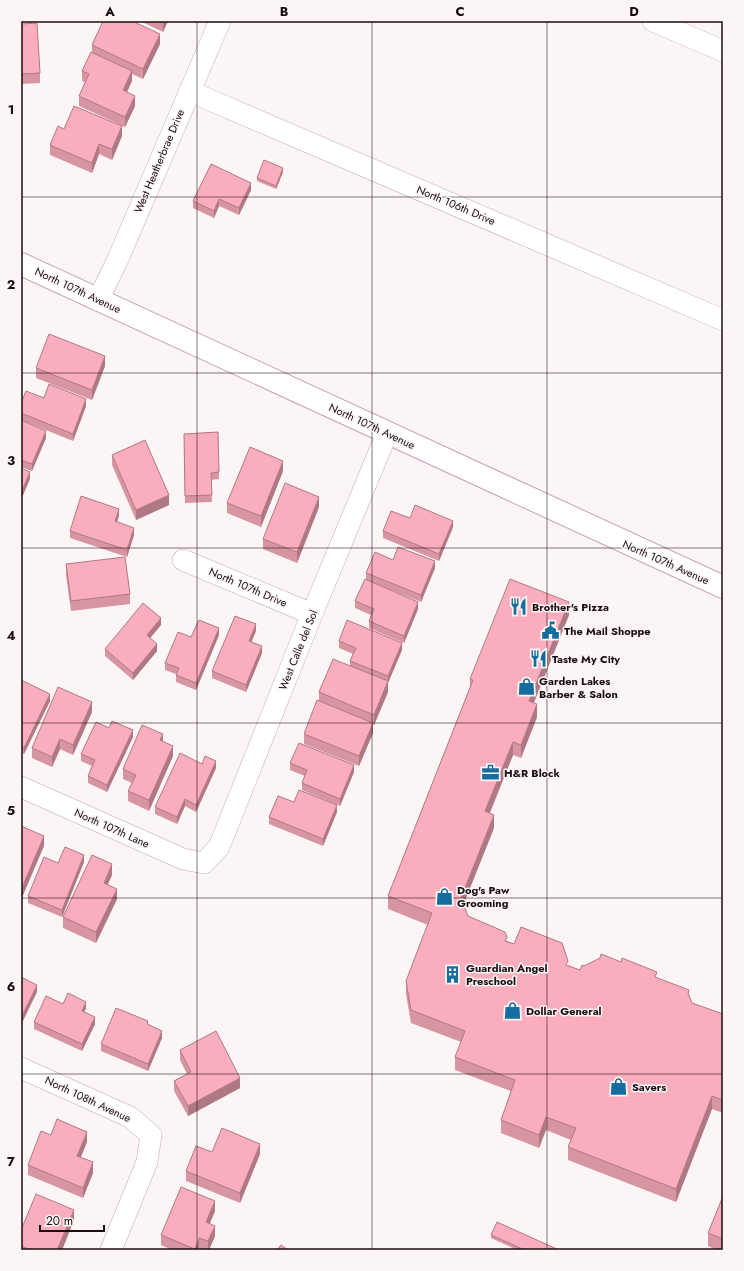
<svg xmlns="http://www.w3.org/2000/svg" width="744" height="1271" font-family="Jost,sans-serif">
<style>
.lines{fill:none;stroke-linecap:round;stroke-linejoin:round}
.minor-casing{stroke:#c7a5ab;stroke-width:22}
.secondary-casing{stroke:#c7a5ab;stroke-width:24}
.minor{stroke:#fff;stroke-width:21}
.secondary{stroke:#fff;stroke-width:22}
.wall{fill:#d795a2}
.shaded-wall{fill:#af7984}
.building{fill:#faadbc;stroke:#af7984}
.grid{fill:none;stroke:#190d0f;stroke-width:1;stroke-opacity:0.55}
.labels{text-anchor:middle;stroke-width:3;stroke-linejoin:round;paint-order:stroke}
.street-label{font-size:11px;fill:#190d0f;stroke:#fcf5f6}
.poi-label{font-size:11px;font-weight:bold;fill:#190d0f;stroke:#fcf5f6;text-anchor:start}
.neatline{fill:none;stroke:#190d0f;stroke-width:1.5}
.grid-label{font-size:13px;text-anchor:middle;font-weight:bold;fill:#190d0f}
</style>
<rect width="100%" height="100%" fill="#fcf5f6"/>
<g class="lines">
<defs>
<path id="minor" d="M653,21L723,51
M189,91L723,320
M98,300L118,259L220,21
M183,560L312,614
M21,787L183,859L204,863L219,847L312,614L387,433
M21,1068L130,1117L151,1135L147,1162L111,1250"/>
<path id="secondary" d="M21,264L723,587"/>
</defs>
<use href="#minor" class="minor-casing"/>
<use href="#secondary" class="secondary-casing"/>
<use href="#minor" class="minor"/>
<use href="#secondary" class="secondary"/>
</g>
<path class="wall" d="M140,21H168L163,32Z
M21,24L40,73V83L21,84Z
M160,44L143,79L132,74V81L127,92L135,106L125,127L122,126V136L112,160L99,154L92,173L50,155V145L64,129L121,125L79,106V96L85,82L82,81V71L92,53V45Z
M283,172L276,189L257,181V178Z
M251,190L239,215L219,206L214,218L193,208V201Z
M105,366L92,400L36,378V368Z
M44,398L86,406L73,441L21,420V403Z
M21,420L46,438L32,471L21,467Z
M218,432L219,479L211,480L212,502L185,503L184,434Z
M112,455L169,505L136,520L112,465Z
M283,471L261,527L227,513V503Z
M319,507L297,563L263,549V539Z
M119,516L117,522L134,535L127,557L70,538V531Z
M410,518L453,527L439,561L383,538V531Z
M66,564L130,594V604L71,611L66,575Z
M435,568L421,602L366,580V573Z
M355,601L418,609L404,643L369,628V621L371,615L355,608Z
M569,615L534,703L537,717L521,758L513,755L490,813L494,828L463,904L468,916L507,941L580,970L584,966L657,978L689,995L692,1003L723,1014V1113L712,1109L676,1202L568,1160V1147L571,1140L546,1130L539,1148L501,1133V1120L511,1091L455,1070V1057L461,1042L411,1023L406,994V981L428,925L388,909V896L470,688V679Z
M161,625L150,638L157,651L133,680L105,656V649Z
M256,631L251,642L262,653L246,692L212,678V671Z
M219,635L196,690L176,682V674L165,670V663L191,637Z
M339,641L402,650L388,683V692L374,725H373V733L359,766L304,744V734L319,701V692L350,666V661L353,654L339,648Z
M21,680L50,701L24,754L21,753Z
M92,712L73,755L60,749L52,767L32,758V748Z
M109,728L133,737L107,792L88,783V776L92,766L81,761V754Z
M163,741L173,756L149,811L128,801V791L132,783L123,779V769Z
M290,763L354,772L340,806L302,790V783L305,776L290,770Z
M202,764L216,768L196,812L185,806L177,824L155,814V807Z
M337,812L323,846L269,824V817Z
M84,862L62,917L28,903V896L58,863Z
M112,875L108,884L117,899L96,943L63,928V917Z
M63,1004L86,1008L84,1012L95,1024L82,1051L34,1029V1022Z
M162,1038L148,1071L101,1051V1044Z
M180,1050L240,1088L188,1116L174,1091V1081L187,1074L180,1060Z
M51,1135L87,1142L81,1157L93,1173L83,1198L28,1175V1165Z
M212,1152L260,1154L240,1203L186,1181V1171Z
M723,1196V1250H717L708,1246V1233Z
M215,1211L209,1224L215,1236L209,1250H205L199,1248L198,1250H172L161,1245V1235Z
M74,1220L62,1250H21V1230Z
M491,1235L559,1250H517L491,1238Z"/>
<path class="shaded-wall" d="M163,21H168L163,32Z
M160,34V44L143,79V69Z
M132,71V81L123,100V90Z
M135,96V106L125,127V117Z
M122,126V136L112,160V149Z
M99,144V154L92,173V163Z
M283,168V172L276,189V186Z
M251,183V190L239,215V208Z
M219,199V206L214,218V211Z
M105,356V366L92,400V390Z
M86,399V406L73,441V434Z
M46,431V438L32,471V464Z
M283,461V471L261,527V516Z
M30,472V479L21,500V493Z
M169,495V505L136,520V510Z
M319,497V507L297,563V552Z
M119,509V516L115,528V521Z
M453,521V527L439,561V554Z
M134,528V535L127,557V550Z
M435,561V568L421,602V595Z
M418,602V609L404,643V636Z
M569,602V615L529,714V701Z
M161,618V625L147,642V635Z
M256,624V631L249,648V641Z
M219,628V635L196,690V683Z
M402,643V650L388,683V676Z
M157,644V651L133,680V673Z
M262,646V653L246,692V685Z
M388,681V692L374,725V715Z
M50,694V701L24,754V748Z
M92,702V712L73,755V745Z
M537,704V717L521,758V745Z
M373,723V733L359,766V756Z
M133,730V737L107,792V785Z
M163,734V744L160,740Z
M60,739V749L52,767V757Z
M513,742V755L485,824V811Z
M173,746V756L149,811V800Z
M216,761V768L196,812V805Z
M354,765V772L340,806V799Z
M185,799V806L177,824V817Z
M337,805V812L323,846V839Z
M494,815V828L461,911V898Z
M44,836V846L21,900V890Z
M84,855V862L62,917V910Z
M112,864V875L104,893V883Z
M117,889V899L96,943V932Z
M22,970V977L21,980V973Z
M37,985V992L21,1025V1018Z
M86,1002V1008L82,1018V1011Z
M95,1017V1024L82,1051V1044Z
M162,1031V1038L148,1071V1064Z
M240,1078V1088L188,1116V1106Z
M712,1096V1109L676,1202V1189Z
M546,1117V1130L539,1148V1135Z
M87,1132V1142L77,1166V1156Z
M260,1144V1154L240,1203V1193Z
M93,1162V1173L83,1198V1188Z
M215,1201V1211L206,1233V1222Z
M74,1210V1220L62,1250H57Z
M215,1226V1236L209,1250H208V1241Z
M199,1238V1248L198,1250H195Z"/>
<path class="building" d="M103,21H132L160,34L143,69L92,45Z
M37,23L40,73L21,74V24Z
M91,52L132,71L123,90L135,96L125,117L79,96L89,74L82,71Z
M74,106L122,126L112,149L99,144L92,163L50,145L58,126L64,129Z
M264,160L283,168L276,186L257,178Z
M211,164L251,183L239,208L219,199L214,211L193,201Z
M49,334L105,356L92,390L36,368Z
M49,384L86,399L73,434L21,413V403L26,391L44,398Z
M21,420L46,431L32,464L21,460Z
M218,432L219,472L211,473L212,495L185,496L184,434Z
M145,440L169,495L136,510L112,455Z
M250,447L283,461L261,516L227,503Z
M21,468L30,472L21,493Z
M285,483L319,497L297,552L263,539Z
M81,496L119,509L115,521L134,528L127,550L70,531Z
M415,505L453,521L439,554L383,531L391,511L410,518Z
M398,547L435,561L421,595L366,573L375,552L393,560Z
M125,557L130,594L71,601L66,564Z
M365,579L418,602L404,636L369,621L374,609L355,601Z
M510,579L569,602L529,701L537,704L521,745L513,742L485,811L494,815L461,898L468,916L505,932L507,937L505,941L514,944L521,927L562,943L568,961L566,965L580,970L582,965L584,966L600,958L601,954L621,962L622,958L657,972L655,977L689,990L688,993L692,1003L723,1014V1100L712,1096L676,1189L568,1147L576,1128L546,1117L539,1135L501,1120L515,1080L455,1057L465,1031L411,1010L406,981L432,913L388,896L473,680L470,679Z
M143,603L161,618L147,635L157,644L133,673L105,649Z
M235,616L256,624L249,641L262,646L246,685L212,671Z
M199,620L219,628L196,683L176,675L179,668L165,663L178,632L191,637Z
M347,620L402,643L388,676L350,661L356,648L339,641Z
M333,659L388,681L374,715L319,692Z
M21,680L50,694L24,748L21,746Z
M58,687L92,702L73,745L60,739L52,757L32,748Z
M317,700L373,723L359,756L304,734Z
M112,721L133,730L107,785L88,776L95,760L81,754L96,722L109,728Z
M142,725L163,734L160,740L173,746L149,800L128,791L136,775L123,769Z
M299,743L354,765L340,799L302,783L307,770L290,763Z
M180,753L202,764L205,756L216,761L196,805L185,799L177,817L155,807Z
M299,790L337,805L323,839L269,817L278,796L294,802Z
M21,826L44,836L21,890Z
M65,847L84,855L62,910L28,896L44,857L58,863Z
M92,855L112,864L104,883L117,889L96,932L63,917Z
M21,977L37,985L21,1018Z
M68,993L86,1002L82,1011L95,1017L82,1044L34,1022L46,996L63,1004Z
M116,1008L148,1021L147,1024L162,1031L148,1064L101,1044Z
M216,1031L240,1078L188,1106L174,1081L191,1072L180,1050Z
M57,1119L87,1132L77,1156L93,1162L83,1188L28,1165L41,1131L51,1135Z
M222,1128L260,1144L240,1193L186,1171L196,1146L212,1152Z
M181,1187L215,1201L206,1222L215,1226L208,1241L199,1238L195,1249L161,1235Z
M36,1194L74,1210L57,1250H31L21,1246V1230Z
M723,1196V1239L708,1233Z
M497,1222L559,1250H525L491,1235Z
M281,1245L288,1250H277Z"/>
<path class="grid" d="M197,21V1250M372,21V1250M547,21V1250M21,197H723M21,373H723M21,548H723M21,723H723M21,898H723M21,1074H723"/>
<defs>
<symbol id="restaurant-bare" viewBox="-9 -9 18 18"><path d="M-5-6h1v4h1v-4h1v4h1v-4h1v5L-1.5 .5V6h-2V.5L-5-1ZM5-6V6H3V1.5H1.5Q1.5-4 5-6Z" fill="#146d9c" stroke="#fcf5f6" stroke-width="2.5" paint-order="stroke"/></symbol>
<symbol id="civic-bare" viewBox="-9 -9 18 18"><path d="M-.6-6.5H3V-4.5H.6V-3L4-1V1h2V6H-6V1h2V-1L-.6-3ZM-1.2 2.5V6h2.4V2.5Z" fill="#146d9c" stroke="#fcf5f6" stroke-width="2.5" paint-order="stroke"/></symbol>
<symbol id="shop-bare" viewBox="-9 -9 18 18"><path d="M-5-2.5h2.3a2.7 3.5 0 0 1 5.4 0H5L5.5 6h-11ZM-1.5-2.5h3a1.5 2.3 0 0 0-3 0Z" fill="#146d9c" stroke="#fcf5f6" stroke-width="2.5" paint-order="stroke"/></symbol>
<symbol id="office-bare" viewBox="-9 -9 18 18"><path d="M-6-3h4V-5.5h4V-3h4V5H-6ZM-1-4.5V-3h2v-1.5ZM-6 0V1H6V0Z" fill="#146d9c" stroke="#fcf5f6" stroke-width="2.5" paint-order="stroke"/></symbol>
<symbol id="building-bare" viewBox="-9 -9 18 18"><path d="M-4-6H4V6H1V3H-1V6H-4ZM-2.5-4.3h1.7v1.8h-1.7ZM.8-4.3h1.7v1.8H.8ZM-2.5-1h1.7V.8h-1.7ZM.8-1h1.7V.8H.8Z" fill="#146d9c" stroke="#fcf5f6" stroke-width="2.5" paint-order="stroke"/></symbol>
</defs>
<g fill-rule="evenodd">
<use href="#restaurant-bare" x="506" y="594" width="25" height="25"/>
<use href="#civic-bare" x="538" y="618" width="25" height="25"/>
<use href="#restaurant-bare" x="526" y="646" width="25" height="25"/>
<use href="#shop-bare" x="514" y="674" width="25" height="25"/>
<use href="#office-bare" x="478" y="760" width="25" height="25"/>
<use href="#shop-bare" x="432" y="884" width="25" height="25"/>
<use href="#building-bare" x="440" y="962" width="25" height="25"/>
<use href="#shop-bare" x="500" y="998" width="25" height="25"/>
<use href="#shop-bare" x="606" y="1074" width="25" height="25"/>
</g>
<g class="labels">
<g class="street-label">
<text transform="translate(159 161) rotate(-67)" y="4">West Heatherbrae Drive</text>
<text transform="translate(456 205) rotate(23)" y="4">North 106th Drive</text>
<text transform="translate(78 290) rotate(25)" y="4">North 107th Avenue</text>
<text transform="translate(372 426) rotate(25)" y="4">North 107th Avenue</text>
<text transform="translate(666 562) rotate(24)" y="4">North 107th Avenue</text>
<text transform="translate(248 587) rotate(23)" y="4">North 107th Drive</text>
<text transform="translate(298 650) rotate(-68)" y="4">West Calle del Sol</text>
<text transform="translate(112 828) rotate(24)" y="4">North 107th Lane</text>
<text transform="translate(88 1099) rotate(25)" y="4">North 108th Avenue</text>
</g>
<g class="poi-label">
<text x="532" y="611">Brother's Pizza</text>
<text x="564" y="635">The Mail Shoppe</text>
<text x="552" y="663">Taste My City</text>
<text x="539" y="685">Garden Lakes<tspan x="539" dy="13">Barber &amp; Salon</tspan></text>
<text x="504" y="777">H&amp;R Block</text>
<text x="457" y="894">Dog's Paw<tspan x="457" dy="13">Grooming</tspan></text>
<text x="466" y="972">Guardian Angel<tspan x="466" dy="13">Preschool</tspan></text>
<text x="526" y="1015">Dollar General</text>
<text x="632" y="1091">Savers</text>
</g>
</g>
<rect width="744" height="1271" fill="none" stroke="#fcf5f6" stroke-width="44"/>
<path d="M40 1225v6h64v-6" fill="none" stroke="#190d0f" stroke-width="2"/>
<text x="46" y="1225" font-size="12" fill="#190d0f" stroke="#fcf5f6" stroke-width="3" paint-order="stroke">20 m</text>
<rect x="22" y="22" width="700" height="1227" class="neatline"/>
<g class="grid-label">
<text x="110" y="16">A</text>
<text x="284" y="16">B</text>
<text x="460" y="16">C</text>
<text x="634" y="16">D</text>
<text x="11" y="114">1</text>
<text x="11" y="289">2</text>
<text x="11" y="465">3</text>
<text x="11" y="640">4</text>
<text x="11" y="815">5</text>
<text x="11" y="991">6</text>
<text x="11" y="1166">7</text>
</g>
</svg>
